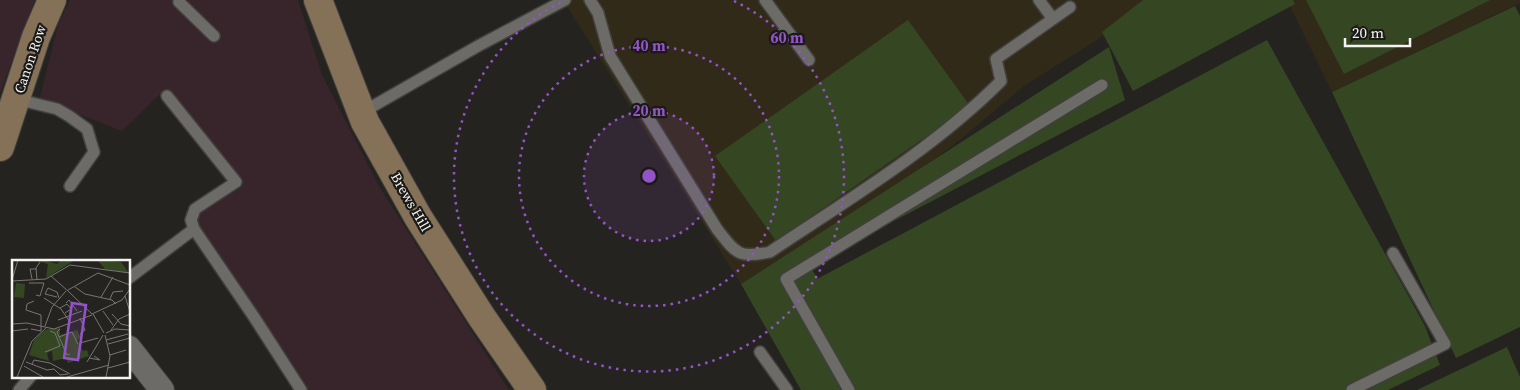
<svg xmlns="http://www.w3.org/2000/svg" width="1520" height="390" font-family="'Source Serif 4',serif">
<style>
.commercial{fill:#37252b}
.education{fill:#312a19}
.grass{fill:#354623}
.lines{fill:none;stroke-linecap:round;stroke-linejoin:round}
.lane-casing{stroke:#41403d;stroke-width:14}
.street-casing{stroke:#41403d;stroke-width:26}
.secondary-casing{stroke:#41403d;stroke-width:30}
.lane{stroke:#6c6b68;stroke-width:11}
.street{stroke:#6c6b68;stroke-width:24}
.secondary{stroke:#847157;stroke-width:28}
.ring{fill:none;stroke:#9354c9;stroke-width:2.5;stroke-dasharray:2.5 5}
.labels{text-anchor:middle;stroke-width:4.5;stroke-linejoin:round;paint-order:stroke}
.street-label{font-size:14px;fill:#f4f3f1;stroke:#1b1a17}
.inset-road{fill:none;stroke:#787674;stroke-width:1}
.view{fill:#9354c9;fill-opacity:0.15;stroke:#9354c9;stroke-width:2.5}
.inset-edge{fill:none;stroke:#f4f3f1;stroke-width:2.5}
.centre{fill:#9354c9;stroke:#1b1a17;stroke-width:2.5}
.ring-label{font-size:15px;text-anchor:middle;font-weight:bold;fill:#9354c9;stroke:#1b1a17;stroke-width:4.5;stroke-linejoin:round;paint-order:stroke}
</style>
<rect width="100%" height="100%" fill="#252320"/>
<path class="commercial" d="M0,0H35L0,93Z
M70,0H298L322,75L380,188L509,390H298L191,234L185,211L227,182L160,94L122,131L81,115L39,101L58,25Z"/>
<path class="education" d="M563,0H1151L1127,21L1024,86L960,140L905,181L741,284Z
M1287,0H1520V3L1332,92Z"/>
<path class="grass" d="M1143,0H1293L1295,4L1133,91L1102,32Z
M1306,0H1490L1344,74Z
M1515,6L1520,16V327L1456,358L1332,92Z
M908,20L970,106L776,241L715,156Z
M1267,40L1425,326L1440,365L1388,390H801L741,284L1109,47L1125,100L810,265L817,279Z
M1507,347L1520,377V390H1417Z"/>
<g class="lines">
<defs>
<path id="lane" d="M180,0L179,2L214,36
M590,0L598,13L610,56L717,229C736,253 738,259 770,252C849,199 933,149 1001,81L996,59L1070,7
M765,0L809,60
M1039,0L1053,19
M167,96L236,182L195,209L191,220L194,229L254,317L301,390
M16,99L57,109L69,116L87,129L94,152L70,186
M361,113L478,46L565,0
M129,278L194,229
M760,352L787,390
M19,390L31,376
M849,390L786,279L1102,85
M1352,390L1445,344L1393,253"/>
<path id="street" d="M129,348L162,390"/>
<path id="secondary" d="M318,0L365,122L418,217L481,316L532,390
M0,147L36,37L52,0"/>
</defs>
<use href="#lane" class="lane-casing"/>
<use href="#street" class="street-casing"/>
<use href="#secondary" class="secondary-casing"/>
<use href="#lane" class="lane"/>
<use href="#street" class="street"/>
<use href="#secondary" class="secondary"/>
</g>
<circle cx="649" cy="176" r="65" fill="#9354c9" fill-opacity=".12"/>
<g class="ring">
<circle cx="649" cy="176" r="65"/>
<circle cx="649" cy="176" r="130"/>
<path d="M734 1A195 195 0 1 1 564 1"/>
</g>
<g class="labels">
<g class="street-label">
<text transform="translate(30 59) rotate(-71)" y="5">Canon Row</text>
<text transform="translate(411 202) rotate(60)" y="5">Brews Hill</text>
</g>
</g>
<g transform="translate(12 260)">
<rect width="118" height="118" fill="#252320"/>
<path d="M22,0H32L45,4L49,0H63L34,18L36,4ZM4,23L13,24L12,38L2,37ZM48,68V75L65,70L69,78L65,80L67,85L71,91L75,90L77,96L56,103L54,98L41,101L40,91L35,93L37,101L17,95L22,80L28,74L35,69Z" fill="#354623"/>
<path d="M85,0L109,2L117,13L93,9Z" fill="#354623"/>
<path class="inset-road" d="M39,16L56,31M20,19L18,9H24M0,20L6,0M25,20L24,8L28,2M0,21L34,19L58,5L118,13M17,23H32L28,36L24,35M63,27L73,34L100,40L104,44M56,30L86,13L118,25M56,31L80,54L110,40L118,29M113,36L118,52M45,37L33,34L36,28L45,32L47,38M89,37L101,17M32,38L49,49L58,62M98,39L101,32L111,31M54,43L57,40L65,51M48,48L55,44L59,49L53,53M91,51L101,65M81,54L92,73M100,54L109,64L118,66M46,60L70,51M0,64L15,63L42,69L80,55M33,66L40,47L54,31M19,69L29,71V55L14,50L15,44L22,41M48,69L45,72L51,86L55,95L58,94M99,70L107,59L118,54M0,71L16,69M94,73L103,69L118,70M68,74L73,70L68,58M93,75L98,96L94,117M47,77L60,72L66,84M94,80L116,74M68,83L86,78M96,84L118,78M33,92L48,86L43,73L38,71M98,95L114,90M77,98L88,100L82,96M14,102L35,110L42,109L48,115L56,114M75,102L91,75M20,104L22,100L38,103L58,114M12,106L31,117M96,108L118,102M5,117L20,81L35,67M55,117L97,105"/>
<path class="view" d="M60,43L74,45L66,100L52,98Z"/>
<rect width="118" height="118" class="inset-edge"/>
</g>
<circle cx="649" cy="176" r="8" class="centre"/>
<g class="ring-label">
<text x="787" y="43">60 m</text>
<text x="649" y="51">40 m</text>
<text x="649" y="116">20 m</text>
</g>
<path d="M1345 38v8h65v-8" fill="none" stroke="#f4f3f1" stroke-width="2.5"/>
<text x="1352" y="38" font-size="15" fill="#f4f3f1" stroke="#1b1a17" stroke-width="4" paint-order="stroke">20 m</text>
</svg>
